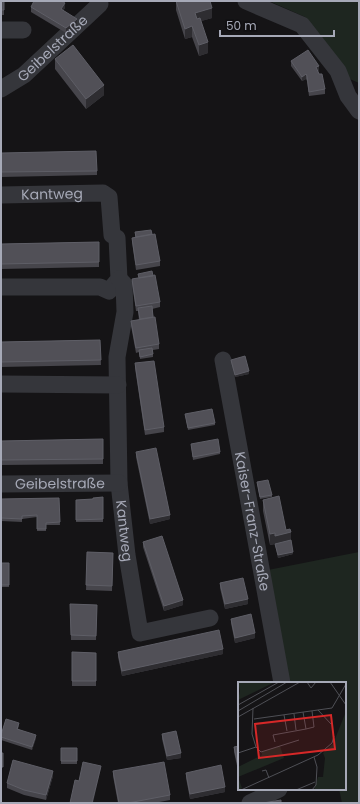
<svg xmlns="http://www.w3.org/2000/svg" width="360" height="804" font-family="Poppins,sans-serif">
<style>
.green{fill:#1e2620}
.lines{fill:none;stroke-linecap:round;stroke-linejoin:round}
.minor{stroke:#35363b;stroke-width:17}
.wall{fill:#46454b}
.shaded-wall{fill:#2e2d31}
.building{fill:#515057;stroke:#5e5e66}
.labels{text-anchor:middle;stroke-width:3.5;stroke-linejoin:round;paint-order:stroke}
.street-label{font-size:14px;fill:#a6a9b7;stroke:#100f11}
.inset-road{fill:none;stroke:#4f5056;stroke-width:1}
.view{fill:#d62828;fill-opacity:0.15;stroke:#d62828;stroke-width:2}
.inset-edge{fill:none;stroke:#a6a9b7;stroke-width:2}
</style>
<rect width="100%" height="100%" fill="#151416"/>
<path class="green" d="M269,1H359V83L336,73L305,17Z
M359,552V803H342L339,789H345V683H288L268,570Z"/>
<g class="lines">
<g class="minor">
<path d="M246,1L302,25L338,71L348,96L359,111"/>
<path d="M1,30H23"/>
<path id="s1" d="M1,89L24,75L100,4"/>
<path id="s2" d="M1,195L103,193L109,197L112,235L117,238L119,279L109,291L100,287H1"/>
<path id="s3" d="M119,279L124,284L125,312L117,357L119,483L127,555L140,633L210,618"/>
<path id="s4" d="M223,360L282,683"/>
<path d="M1,384L118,385"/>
<path id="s5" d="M1,484L119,483"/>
<path d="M250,803L279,789"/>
</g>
</g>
<path class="wall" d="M1,1L4,10V15H1Z
M176,1H210L212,18L201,21L208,53L199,56L192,37L185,39L176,10Z
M31,7L65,8L63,10L77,24L66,33L31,12Z
M55,59L104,95L86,109L55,69Z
M291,61L319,70L318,71L325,89V94L309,96L307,81L306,79L302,81L291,66Z
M1,153L97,171V175L1,177Z
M135,232L152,234L160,261V266L136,270L132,242V238L135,237Z
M99,242V267L1,269V244Z
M138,274L160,302V307L152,309L159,344V349L153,350V357L140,359L139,352L136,353L131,326V321L139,320L138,311H136L132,284V279L139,278Z
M100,340L101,365L1,367V342Z
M231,360L249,374L235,377L231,362Z
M135,363L164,427V432L145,435L135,368Z
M185,414L215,423V425L188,430Z
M103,439V464L1,465V441Z
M191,444L220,452V454L193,460Z
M136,452L170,519L150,524L136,457Z
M257,482L272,495V497L260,499Z
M103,497V522H76V500L93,499Z
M59,498L60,525H46V531H37V517L22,519V522L1,521V499Z
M263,500L286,530L291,540L293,554L278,558L275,544L270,545L263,511Z
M143,542L183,605L164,611L143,547Z
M87,552L113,553L112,591L86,590Z
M1,563H9V587H1Z
M220,583L248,604L225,609L220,588Z
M70,604L97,605L96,640H71Z
M231,619L255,638L235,643L231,623Z
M72,652L96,653V686H72Z
M118,652L223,654L122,676L118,657Z
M19,725L18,729L36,738L32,750L1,740V735Z
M162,734L181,758L167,760L162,739Z
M239,746V775L234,752V747Z
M61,748H77V764H61Z
M113,771L170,795V800L154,803H118L113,776Z
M186,773L225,792L190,799L186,778Z
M53,776L46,800L24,795L7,788V783Z"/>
<path class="shaded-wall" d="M65,3V8L61,14V9Z
M212,8V18L195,23V13Z
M77,19V24L66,33V28Z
M192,26V37L185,39V29Z
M208,42V53L199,56V45Z
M319,66V70L316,72V67Z
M306,74V79L302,81V77Z
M104,85V95L86,109V99Z
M249,371V374L235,377V375Z
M170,515V519L150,524V519Z
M291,532V543L275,544V536Z
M275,533V544L270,545V534Z
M293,552V554L278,558V555Z
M248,599V604L225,609V604Z
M183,600V605L164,611V606Z
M255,633V638L235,643V638Z
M223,649V654L122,676V671Z
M36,735V738L32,750V747Z
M181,753V758L167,760V756Z
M101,766V768L93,803H92Z
M53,771V776L46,800V795Z
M225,787V792L190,799V794Z"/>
<path class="building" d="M1,1H4V10H1Z
M34,1H61L65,3L61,9L77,19L66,28L31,7Z
M176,1H210L212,8L195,13L197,19L200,18L208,42L199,45L192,26L185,29Z
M73,45L104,85L86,99L55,59Z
M308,50L319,66L316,67L319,74H322L325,89L309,92L307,76L306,74L302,77L291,61Z
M96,151L97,171L1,172V153Z
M151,230L152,234L136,237L135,232Z
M155,234L160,261L136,265L132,238Z
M99,242V262L1,264V244Z
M152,271L153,276L139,278L138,274Z
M155,275L160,302L136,306L132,279Z
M152,306L153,317L140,319L138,308Z
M155,317L159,344L136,348L131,321Z
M100,340L101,360L1,362V342Z
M152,348L153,354L140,357L139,350Z
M245,356L249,371L235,375L231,360Z
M154,361L164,427L145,430L135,363Z
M212,409L215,423L188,428L185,414Z
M103,439V459L1,460V441Z
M218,439L220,452L193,457L191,444Z
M156,448L170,515L150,519L136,452Z
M268,480L272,495L260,497L257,482Z
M279,496L286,530L290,529L291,532L275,536V533L270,534L263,500Z
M103,497V519L76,520V500L93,499V498Z
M59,498L60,522L46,523V529H37V515L22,516V519L1,518V499Z
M162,536L183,600L164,606L143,542Z
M291,540L293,552L278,555L275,544Z
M87,552L113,553L112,586L86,585Z
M1,563H9V585H1Z
M243,578L248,599L225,604L220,583Z
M70,604L97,605L96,636L71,635Z
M251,614L255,633L235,638L231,619Z
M219,630L223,649L122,671L118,652Z
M72,652L96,653V681H72Z
M6,719L19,723L17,729L36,735L32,747L1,737V735Z
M176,731L181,753L167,756L162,734Z
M239,746V770L234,747Z
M61,748H77V761H61Z
M1,753H3V767H1Z
M13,760L53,771L46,795L24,790L7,783Z
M83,762L101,766L92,803H70L75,780L79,781Z
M164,762L170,795L128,803H119L113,771Z
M221,765L225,787L190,794L186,773Z
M281,800V803H263Z"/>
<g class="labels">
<g class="street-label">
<text dy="5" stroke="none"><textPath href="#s1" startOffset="66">Geibelstraße</textPath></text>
<text dy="5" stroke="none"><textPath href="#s2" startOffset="51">Kantweg</textPath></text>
<text dy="5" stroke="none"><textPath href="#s5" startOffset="59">Geibelstraße</textPath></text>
<text dy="5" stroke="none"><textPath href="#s4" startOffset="164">Kaiser-Franz-Straße</textPath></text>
<text dy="5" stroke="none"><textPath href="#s3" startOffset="255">Kantweg</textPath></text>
</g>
</g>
<g transform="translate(238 682)">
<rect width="108" height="108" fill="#151416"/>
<path d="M0,0H37L0,18L2,9ZM107,32L108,108H76L80,95H85L87,76L85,71L95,62ZM42,64L46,76L0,95L4,106L0,108V85L24,73V70Z" fill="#1e2620"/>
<path class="inset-road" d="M69,0L73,6L78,0M92,0L108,23M0,23L41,0M80,28L93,42M0,29L49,0M65,30L68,47L76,45L74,29M56,32L58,48M46,33L49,49M0,35L62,0M16,37L94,26L108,2M37,60L35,53L68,47M18,65L23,70L61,58M0,71L18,65L14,52L15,26M24,89L28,88L31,96M3,108L80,73L94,61L96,54M58,108L77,100M74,108L78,103L79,85L76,75"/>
<path class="view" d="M93,33L97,67L21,76L17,42Z"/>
<rect width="108" height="108" class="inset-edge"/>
</g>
<rect width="360" height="804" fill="none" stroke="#a6a9b7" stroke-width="4"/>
<path d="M220 30v6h114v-6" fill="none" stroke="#a6a9b7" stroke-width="2"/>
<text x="226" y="30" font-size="12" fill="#a6a9b7" stroke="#100f11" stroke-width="3" paint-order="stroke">50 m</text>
</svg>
